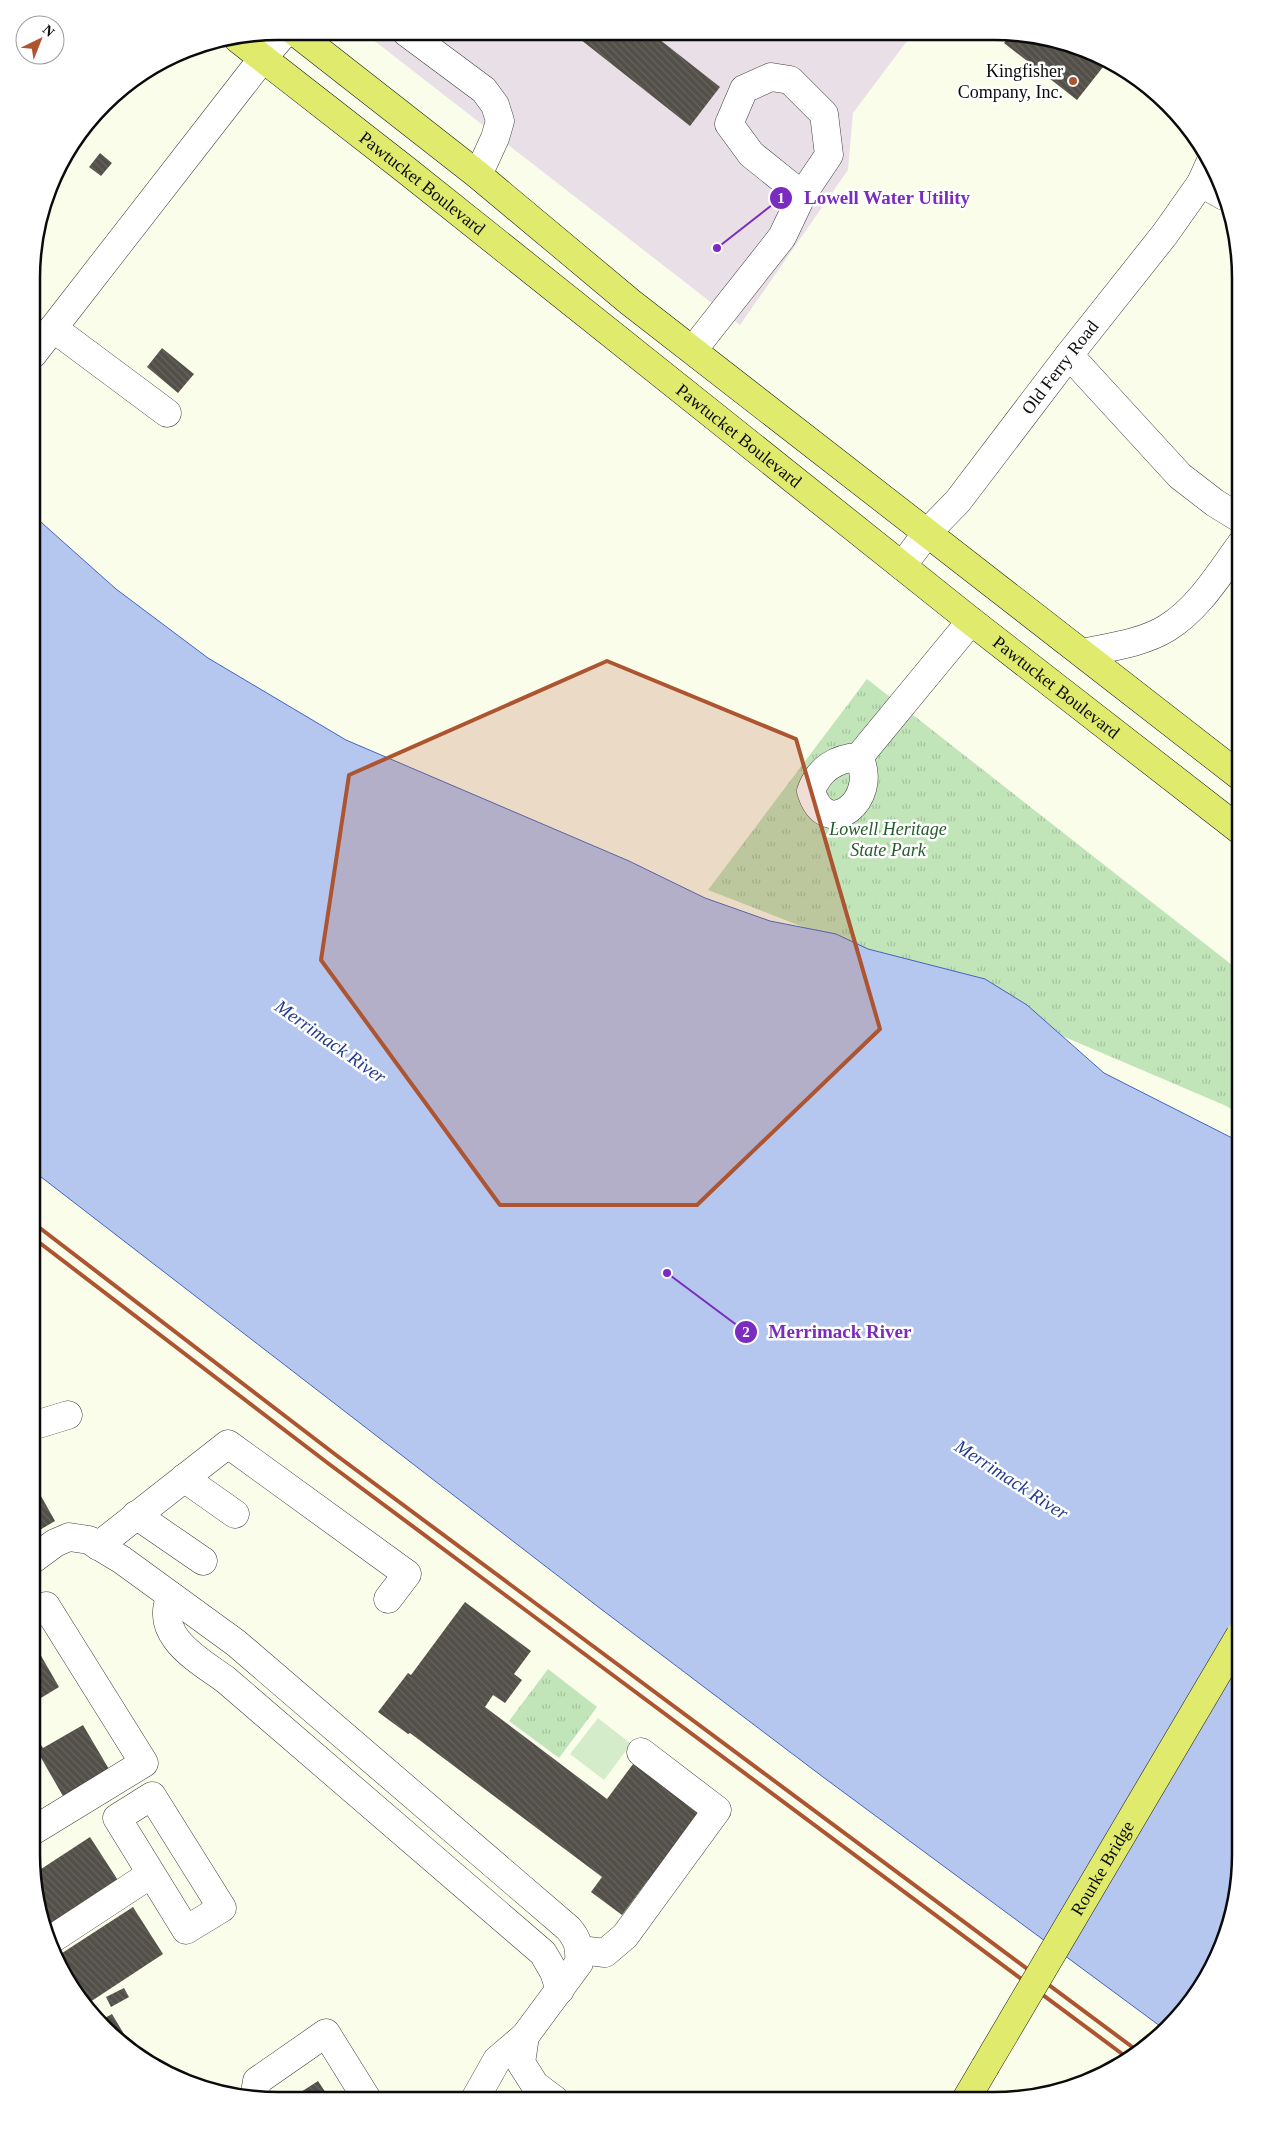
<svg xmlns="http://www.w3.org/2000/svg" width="1272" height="2132" font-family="Georgia,serif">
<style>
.industrial{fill:#e9e0e7}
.park{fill:url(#park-tufts)}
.pitch{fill:#d5ecca}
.water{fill:#b5c6ef;stroke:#4365bf}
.building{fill:url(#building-back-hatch)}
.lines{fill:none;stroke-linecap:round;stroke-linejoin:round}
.minor-casing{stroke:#3e3e3e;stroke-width:29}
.major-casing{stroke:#1c1c1c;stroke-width:29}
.minor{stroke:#fff;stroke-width:28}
.major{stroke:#e0eb6d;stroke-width:28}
.rail{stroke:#ad5431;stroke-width:4}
.major-bridge-casing{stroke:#1c1c1c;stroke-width:29;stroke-linecap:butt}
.major-bridge{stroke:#e0eb6d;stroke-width:28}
.marked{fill:#ad5431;fill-opacity:0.2;stroke:#ad5431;stroke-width:4;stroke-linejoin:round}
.poi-dot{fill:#ad5431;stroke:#fff;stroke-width:2}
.labels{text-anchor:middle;stroke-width:5;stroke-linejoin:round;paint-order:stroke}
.poi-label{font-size:18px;fill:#0b0b0b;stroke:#fff;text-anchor:end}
.street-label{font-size:18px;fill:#0b0b0b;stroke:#fff}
.park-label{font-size:18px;font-style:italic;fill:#235c29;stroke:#fff}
.water-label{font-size:19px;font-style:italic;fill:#223c90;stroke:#fff}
.rim{fill:none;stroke:#0b0b0b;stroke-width:2.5}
.leader{fill:none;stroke:#7b2cbf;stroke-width:2}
.callout-dot{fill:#7b2cbf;stroke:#fff;stroke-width:2}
.mark-label{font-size:15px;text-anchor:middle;font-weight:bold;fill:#fff}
.callout-label{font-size:19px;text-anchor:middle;font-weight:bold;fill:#7b2cbf;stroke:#fff;stroke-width:5;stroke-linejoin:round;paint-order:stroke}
</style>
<defs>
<pattern id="park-tufts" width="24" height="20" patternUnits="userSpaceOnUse" patternTransform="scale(1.25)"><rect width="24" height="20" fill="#c1e4b9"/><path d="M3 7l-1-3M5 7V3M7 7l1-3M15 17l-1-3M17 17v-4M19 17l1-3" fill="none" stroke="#a4c29e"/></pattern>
<pattern id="building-back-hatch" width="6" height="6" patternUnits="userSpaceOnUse" patternTransform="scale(1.25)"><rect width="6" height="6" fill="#535049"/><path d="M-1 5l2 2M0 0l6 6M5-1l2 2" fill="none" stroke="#67645f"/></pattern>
</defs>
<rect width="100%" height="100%" fill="#fbfdeb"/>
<path class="industrial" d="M363,32L913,33L853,113L848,170L740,325Z"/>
<path class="park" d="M867,679L1241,972L1240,1114L1224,1105L844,943L708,890Z
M548,1669L597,1707L559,1758L509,1721Z"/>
<path class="pitch" d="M598,1718L631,1744L604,1780L570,1754Z"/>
<path class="water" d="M33,515L116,589L208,658L346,740L629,861L705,898L770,921L836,934L868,949L985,979L1027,1005L1104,1073L1240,1142V1870L1228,1933L1190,2004L1164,2029L823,1777L597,1606L32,1170Z"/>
<path class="building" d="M571,32H650L720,87L690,126Z
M1012,33H1026L1088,50L1107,62L1077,100L1004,43Z
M100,153L112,163L101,176L89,167Z
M162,348L194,374L178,393L147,367Z
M36,1487L55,1521L33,1534L32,1490Z
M465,1602L531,1651L514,1674L522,1680L505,1703L493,1695L485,1707L607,1799L636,1760L703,1810L652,1883L648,1880L622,1915L591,1892L602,1877L410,1733L408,1734L378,1712L408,1673L411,1675Z
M32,1640L59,1687L31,1704V1665Z
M83,1725L113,1776L67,1803L40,1756L31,1761V1729L43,1748Z
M90,1837L121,1885L47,1933L35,1873Z
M133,1907L163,1954L87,2004L56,1957Z
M124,1988L129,1997L111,2007L106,1997Z
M112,2014L133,2049L130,2051L99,2021Z
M318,2081L330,2099H290Z"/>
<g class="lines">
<defs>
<g id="minor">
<path d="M406,32L484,90L495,105L500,121L495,138L478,175"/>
<path d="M1201,183L1224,196"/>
<path d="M53,328L167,413"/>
<path d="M693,350L782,237L802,195L829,155L824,114L790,80L771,77L744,89L729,124L751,154L802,195"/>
<path d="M33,354L263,58L286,31"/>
<path d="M1069,355L1180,476L1215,503L1241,519"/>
<path id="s1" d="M902,566L927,533L958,501L1069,355L1165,234L1201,183L1210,163"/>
<path d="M1082,653C1110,647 1143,643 1167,628C1199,608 1219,574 1241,544"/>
<path d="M859,757C836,758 819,769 811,791C826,842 880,800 859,757L971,621"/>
<path d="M32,1426L68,1415"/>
<path d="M184,1478L235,1514"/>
<path d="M136,1515L203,1561"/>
<path d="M98,1546L228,1444L407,1574L388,1599"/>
<path d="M32,1560L55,1543L69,1537L89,1540L122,1560L236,1643L568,1928C578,1939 580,1948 579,1963L525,2036L497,2060L475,2099"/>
<path d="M171,1596C153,1636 199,1660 226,1680L543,1953L554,1972L560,1990"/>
<path d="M152,1796L222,1908L186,1930L117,1818Z"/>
<path d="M31,1832L144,1763L46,1606L32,1615"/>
<path d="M49,1941L151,1874"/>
<path d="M580,1950L605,1953L625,1936L717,1810L641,1752"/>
<path d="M525,2036L521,2063L535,2085L555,2100"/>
<path d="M254,2099L257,2081L326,2033L367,2099"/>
</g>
<g id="major">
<path d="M294,31L478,175L630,302L1241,777"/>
<path id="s2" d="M238,39L406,170L971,621L1241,831"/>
<path d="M965,2101L985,2067"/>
</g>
</defs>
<use href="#minor" class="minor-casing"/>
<use href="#major" class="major-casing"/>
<use href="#minor" class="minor"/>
<use href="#major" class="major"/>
<path class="rail" d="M32,1222L336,1455L1139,2052
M32,1237L329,1464L1129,2059"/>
<defs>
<g id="major-bridge">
<path id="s3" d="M985,2067L1240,1635"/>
</g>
</defs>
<use href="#major-bridge" class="major-bridge-casing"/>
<use href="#major-bridge" class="major-bridge"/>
</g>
<path class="marked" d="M607,661L796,739L880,1029L697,1205H500L321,960L349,775Z"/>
<circle class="poi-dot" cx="1073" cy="81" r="5"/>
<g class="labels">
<g class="poi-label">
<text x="1063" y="77">Kingfisher<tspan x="1063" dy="21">Company, Inc.</tspan></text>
</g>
<g class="street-label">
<text dy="6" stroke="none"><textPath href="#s2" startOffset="234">Pawtucket Boulevard</textPath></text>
<text dy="6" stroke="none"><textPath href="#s1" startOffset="254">Old Ferry Road</textPath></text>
<text dy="6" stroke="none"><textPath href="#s2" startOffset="639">Pawtucket Boulevard</textPath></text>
<text dy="6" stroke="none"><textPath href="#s2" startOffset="1044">Pawtucket Boulevard</textPath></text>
<text dy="6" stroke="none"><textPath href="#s3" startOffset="231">Rourke Bridge</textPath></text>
</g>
<g class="park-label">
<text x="888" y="835">Lowell Heritage<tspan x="888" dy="21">State Park</tspan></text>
</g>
<g class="water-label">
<text transform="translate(331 1041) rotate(35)" y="7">Merrimack River</text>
<text transform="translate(1012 1479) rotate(33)" y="7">Merrimack River</text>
</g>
</g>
<path d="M0 0H1272V2132H0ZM278 40H994A238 238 0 0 1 1232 278V1854A238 238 0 0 1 994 2092H278A238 238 0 0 1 40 1854V278A238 238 0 0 1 278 40Z" fill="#fff" fill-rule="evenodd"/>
<path class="rim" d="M278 40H994A238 238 0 0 1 1232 278V1854A238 238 0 0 1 994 2092H278A238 238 0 0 1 40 1854V278A238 238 0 0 1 278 40Z"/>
<path class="leader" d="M717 248L781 198M667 1273L746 1332"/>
<g class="callout-dot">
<circle cx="717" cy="248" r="5"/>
<circle cx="667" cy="1273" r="5"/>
<circle cx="781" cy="198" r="12"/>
<circle cx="746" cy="1332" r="12"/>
</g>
<g class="mark-label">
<text x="781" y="203">1</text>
<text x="746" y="1337">2</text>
</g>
<g class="callout-label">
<text x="887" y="204">Lowell Water Utility</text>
<text x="840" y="1338">Merrimack River</text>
</g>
<g transform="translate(40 40) rotate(43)"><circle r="24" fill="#ffffff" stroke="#9d9d9d"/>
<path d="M0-4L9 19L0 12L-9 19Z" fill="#ad5431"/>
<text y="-8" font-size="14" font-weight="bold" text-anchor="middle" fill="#0b0b0b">N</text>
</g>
</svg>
